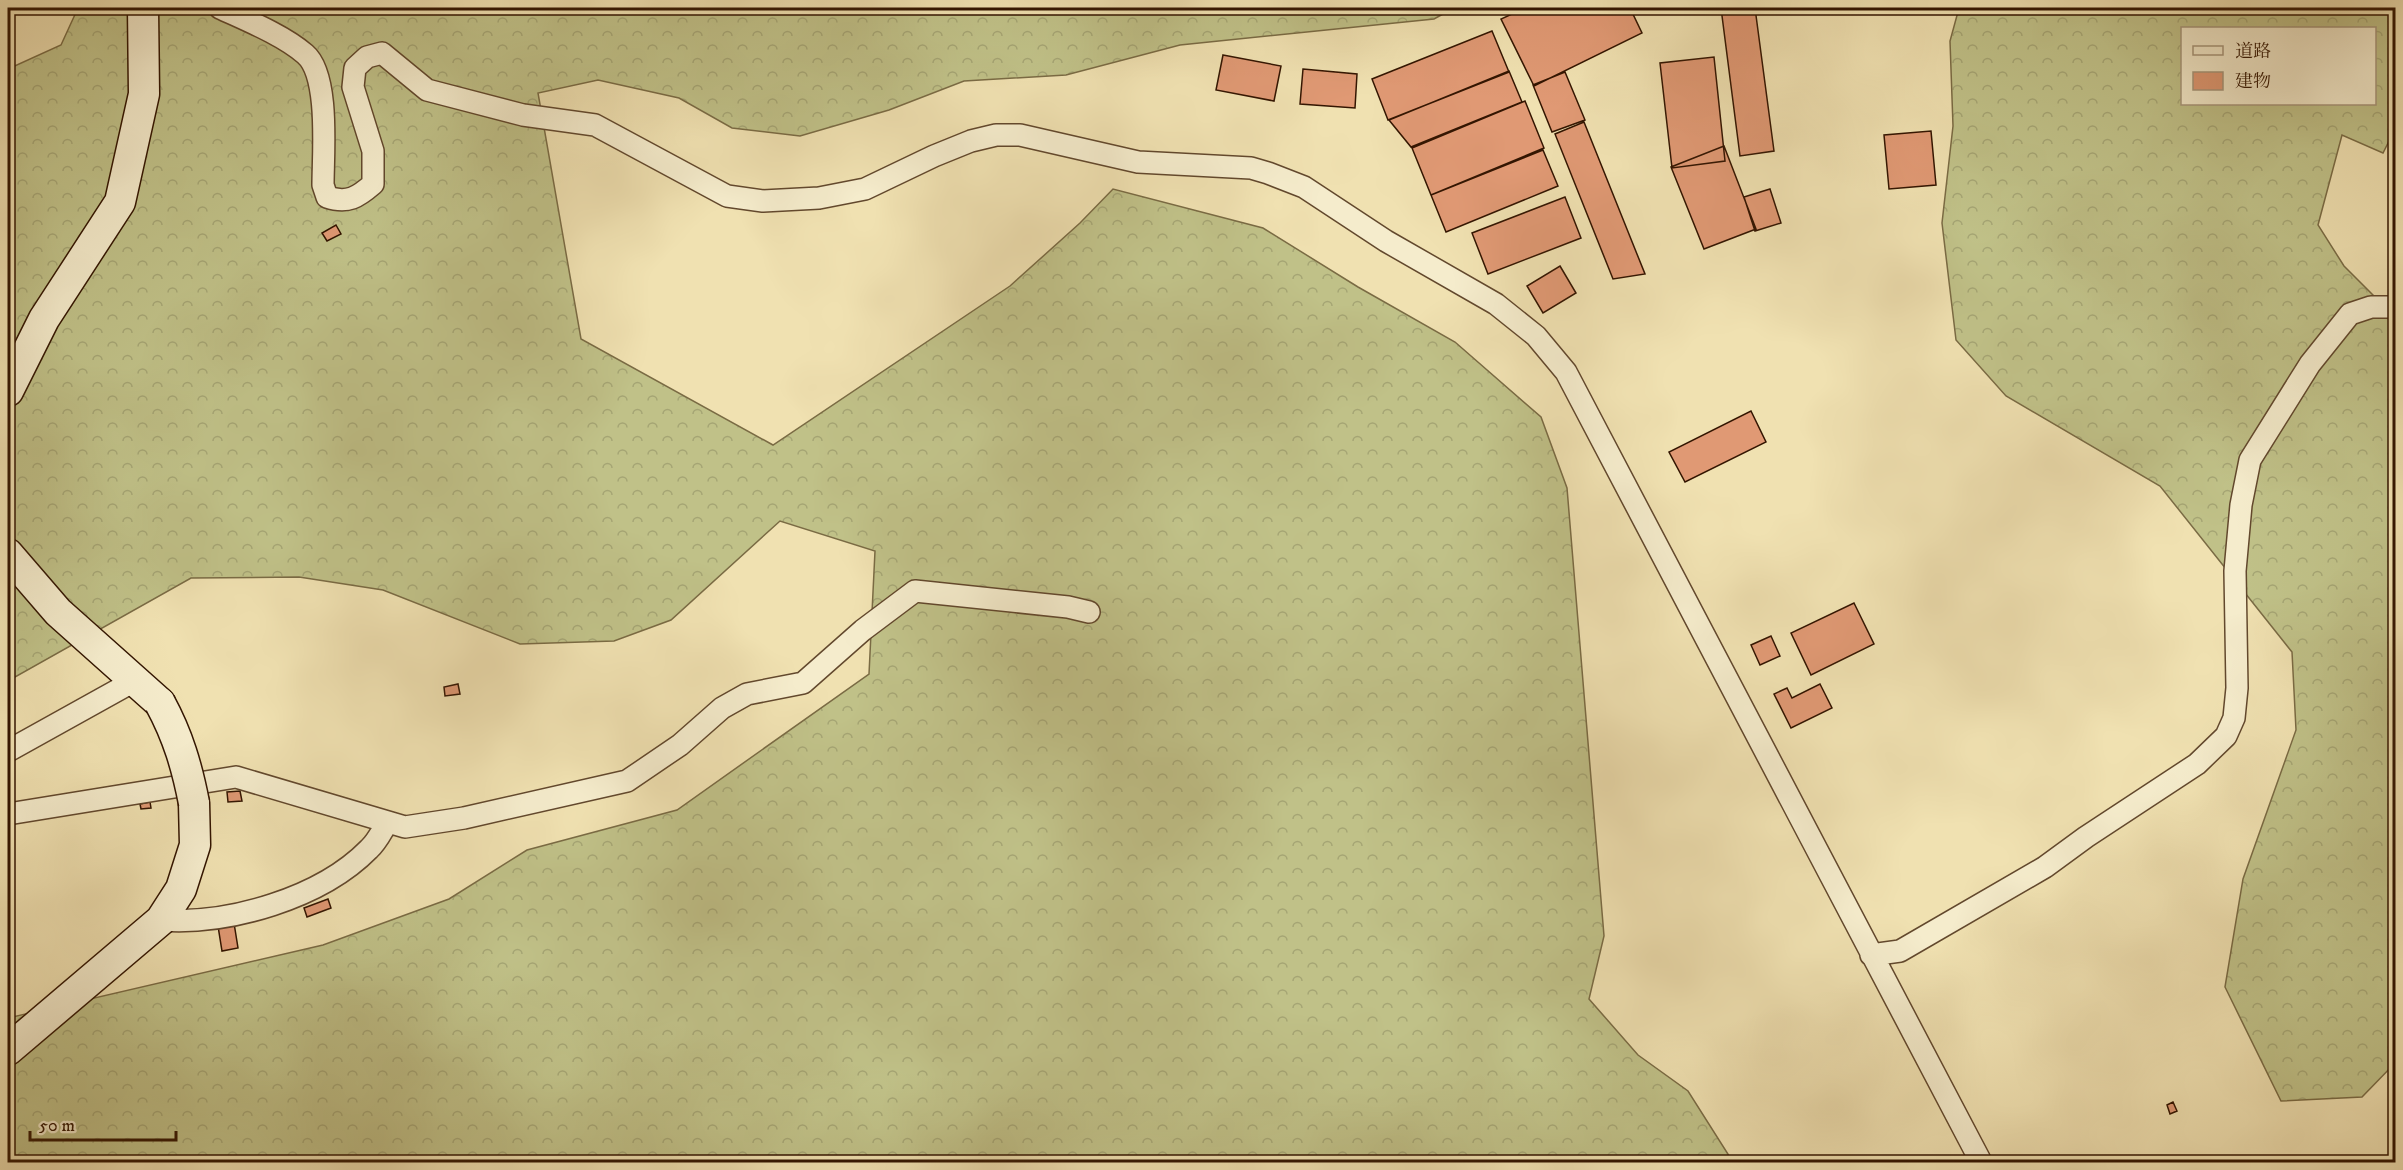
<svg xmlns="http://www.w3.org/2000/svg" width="2403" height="1170" font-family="'IM FELL DW Pica','Noto Serif JP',serif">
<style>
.forest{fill:url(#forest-crowns);stroke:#7a6b44;stroke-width:1.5;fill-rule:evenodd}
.building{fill:#e09974;stroke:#331501;stroke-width:1.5}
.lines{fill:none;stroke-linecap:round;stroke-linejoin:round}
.street-casing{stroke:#62482d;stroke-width:24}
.secondary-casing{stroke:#331501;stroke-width:33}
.street{stroke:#f5eccc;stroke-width:21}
.secondary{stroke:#f5eccc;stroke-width:30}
.secondary-bridge-casing{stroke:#331501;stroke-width:33;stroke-linecap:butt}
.secondary-bridge{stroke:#f5eccc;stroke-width:30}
</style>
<defs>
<pattern id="forest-crowns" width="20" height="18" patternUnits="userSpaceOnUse" patternTransform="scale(1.5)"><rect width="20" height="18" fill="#c0c188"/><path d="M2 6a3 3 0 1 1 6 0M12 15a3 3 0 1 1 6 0" fill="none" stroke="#a5a574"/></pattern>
</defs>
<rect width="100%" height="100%" fill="#f0e1b1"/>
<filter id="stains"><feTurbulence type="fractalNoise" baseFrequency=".00333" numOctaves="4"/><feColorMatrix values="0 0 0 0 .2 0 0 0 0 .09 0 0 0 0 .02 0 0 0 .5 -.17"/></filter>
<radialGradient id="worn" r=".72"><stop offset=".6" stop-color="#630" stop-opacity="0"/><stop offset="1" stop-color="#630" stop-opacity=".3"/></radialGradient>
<path class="forest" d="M78,8H1454L1434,19L1180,45L1066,75L964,81L889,110L800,136L732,128L679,98L598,80L538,93L581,339L773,445L1010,286L1080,223L1113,189L1263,228L1358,287L1455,342L1541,417L1567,488L1604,936L1589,999L1638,1055L1688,1091L1733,1162H8V1018L323,945L449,899L527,850L677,810L869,674L875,551L780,521L671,620L614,641L520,644L383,590L299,577L191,578L8,681V69L61,45Z
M1959,8H2395V129L2383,153L2342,135L2318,225L2344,266L2395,317L2396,1062L2362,1097L2281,1101L2225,987L2243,879L2296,730L2292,652L2160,486L2006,396L1956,340L1942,223L1953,126L1950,41ZM2182,28H2374V104H2182Z"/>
<path class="building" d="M1525,8H1630L1642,33L1534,86L1501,19Z
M1721,8H1755L1774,151L1740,156Z
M1492,31L1509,72L1388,120L1372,79Z
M1223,55L1281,66L1274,101L1216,90Z
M1714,57L1725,161L1672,168L1660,63Z
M1303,69L1357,74L1355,108L1300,104Z
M1509,71L1522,102L1411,147L1389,120Z
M1565,72L1585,120L1552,132L1533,85Z
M1525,101L1544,148L1431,195L1412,148Z
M1584,122L1645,274L1613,279L1555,134Z
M1931,131L1936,185L1889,189L1884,135Z
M1724,146L1756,229L1704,249L1671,167Z
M1543,150L1558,186L1446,232L1431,195Z
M1770,189L1781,223L1755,231L1744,197Z
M1565,197L1581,238L1488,274L1472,233Z
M336,225L341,234L327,241L322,233Z
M1560,266L1576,293L1543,313L1527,286Z
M1751,411L1766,442L1685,482L1669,452Z
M1854,603L1874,644L1811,675L1791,633Z
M1771,636L1780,656L1760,665L1751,645Z
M458,684L460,694L445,696L444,687Z
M1820,684L1832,708L1791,728L1774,694L1787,688L1792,698Z
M240,791L242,801L228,802L227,792Z
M150,802L151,808L141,809L140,804Z
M328,899L331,908L307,917L304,908Z
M234,923L238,948L222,951L218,926Z
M2173,1102L2177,1111L2170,1114L2167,1105Z"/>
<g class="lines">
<defs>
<path id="street" d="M220,8C246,20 283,35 305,54C330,75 323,154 323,185L327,197C348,204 358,197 373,184V151L353,87L355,68L367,57L382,53L427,90L523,115L595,125L727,196L763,201L819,198L865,189L934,156L971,141L996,135H1020L1138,162L1251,168L1268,173L1304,187L1386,241L1496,304L1536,336L1566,372L1981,1162
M8,751L134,681
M8,814L236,777L405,827L464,818L627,781L680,745L722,708L747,694L803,683L863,630L915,591L1068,607L1089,612
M161,920C229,925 321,898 369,849C377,842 382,831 387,823
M1871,955L1900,951L2045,867L2086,837L2197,764L2226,736L2234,718L2237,688L2235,571L2241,505L2250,460L2310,364L2350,314L2371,307H2396"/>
<path id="secondary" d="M8,391L44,319L120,202L144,94L143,8
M8,554L58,612L160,703
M8,1050L161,920L181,889L195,845L194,803"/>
</defs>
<use href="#street" class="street-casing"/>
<use href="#secondary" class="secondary-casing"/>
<use href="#street" class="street"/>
<use href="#secondary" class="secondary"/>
<defs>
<path id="secondary-bridge" d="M160,703C178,736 187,767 194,803"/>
</defs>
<use href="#secondary-bridge" class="secondary-bridge-casing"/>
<use href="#secondary-bridge" class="secondary-bridge"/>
</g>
<rect width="2403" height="1170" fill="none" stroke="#f0e1b1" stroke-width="30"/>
<rect x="9" y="9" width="2385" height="1152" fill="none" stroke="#331501" stroke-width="3"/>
<rect x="15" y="15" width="2373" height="1140" fill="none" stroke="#331501" stroke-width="1.5"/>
<rect x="2181" y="27" width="195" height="78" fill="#f5eccc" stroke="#a7967b" stroke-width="1.5"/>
<rect x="2193" y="46" width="30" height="9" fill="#f5eccc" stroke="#a7967b" stroke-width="1.5"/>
<text x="2235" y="57" font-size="18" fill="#331501">道路</text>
<rect x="2193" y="72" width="30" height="18" fill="#e09974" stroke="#a7967b" stroke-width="1.5"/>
<text x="2235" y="87" font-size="18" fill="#331501">建物</text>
<path d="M30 1131v9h146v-9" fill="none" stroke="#331501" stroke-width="3"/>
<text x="39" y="1131" font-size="18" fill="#331501" stroke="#f5eccc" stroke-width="4.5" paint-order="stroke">50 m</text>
<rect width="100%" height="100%" filter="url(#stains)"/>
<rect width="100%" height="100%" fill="url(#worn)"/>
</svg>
